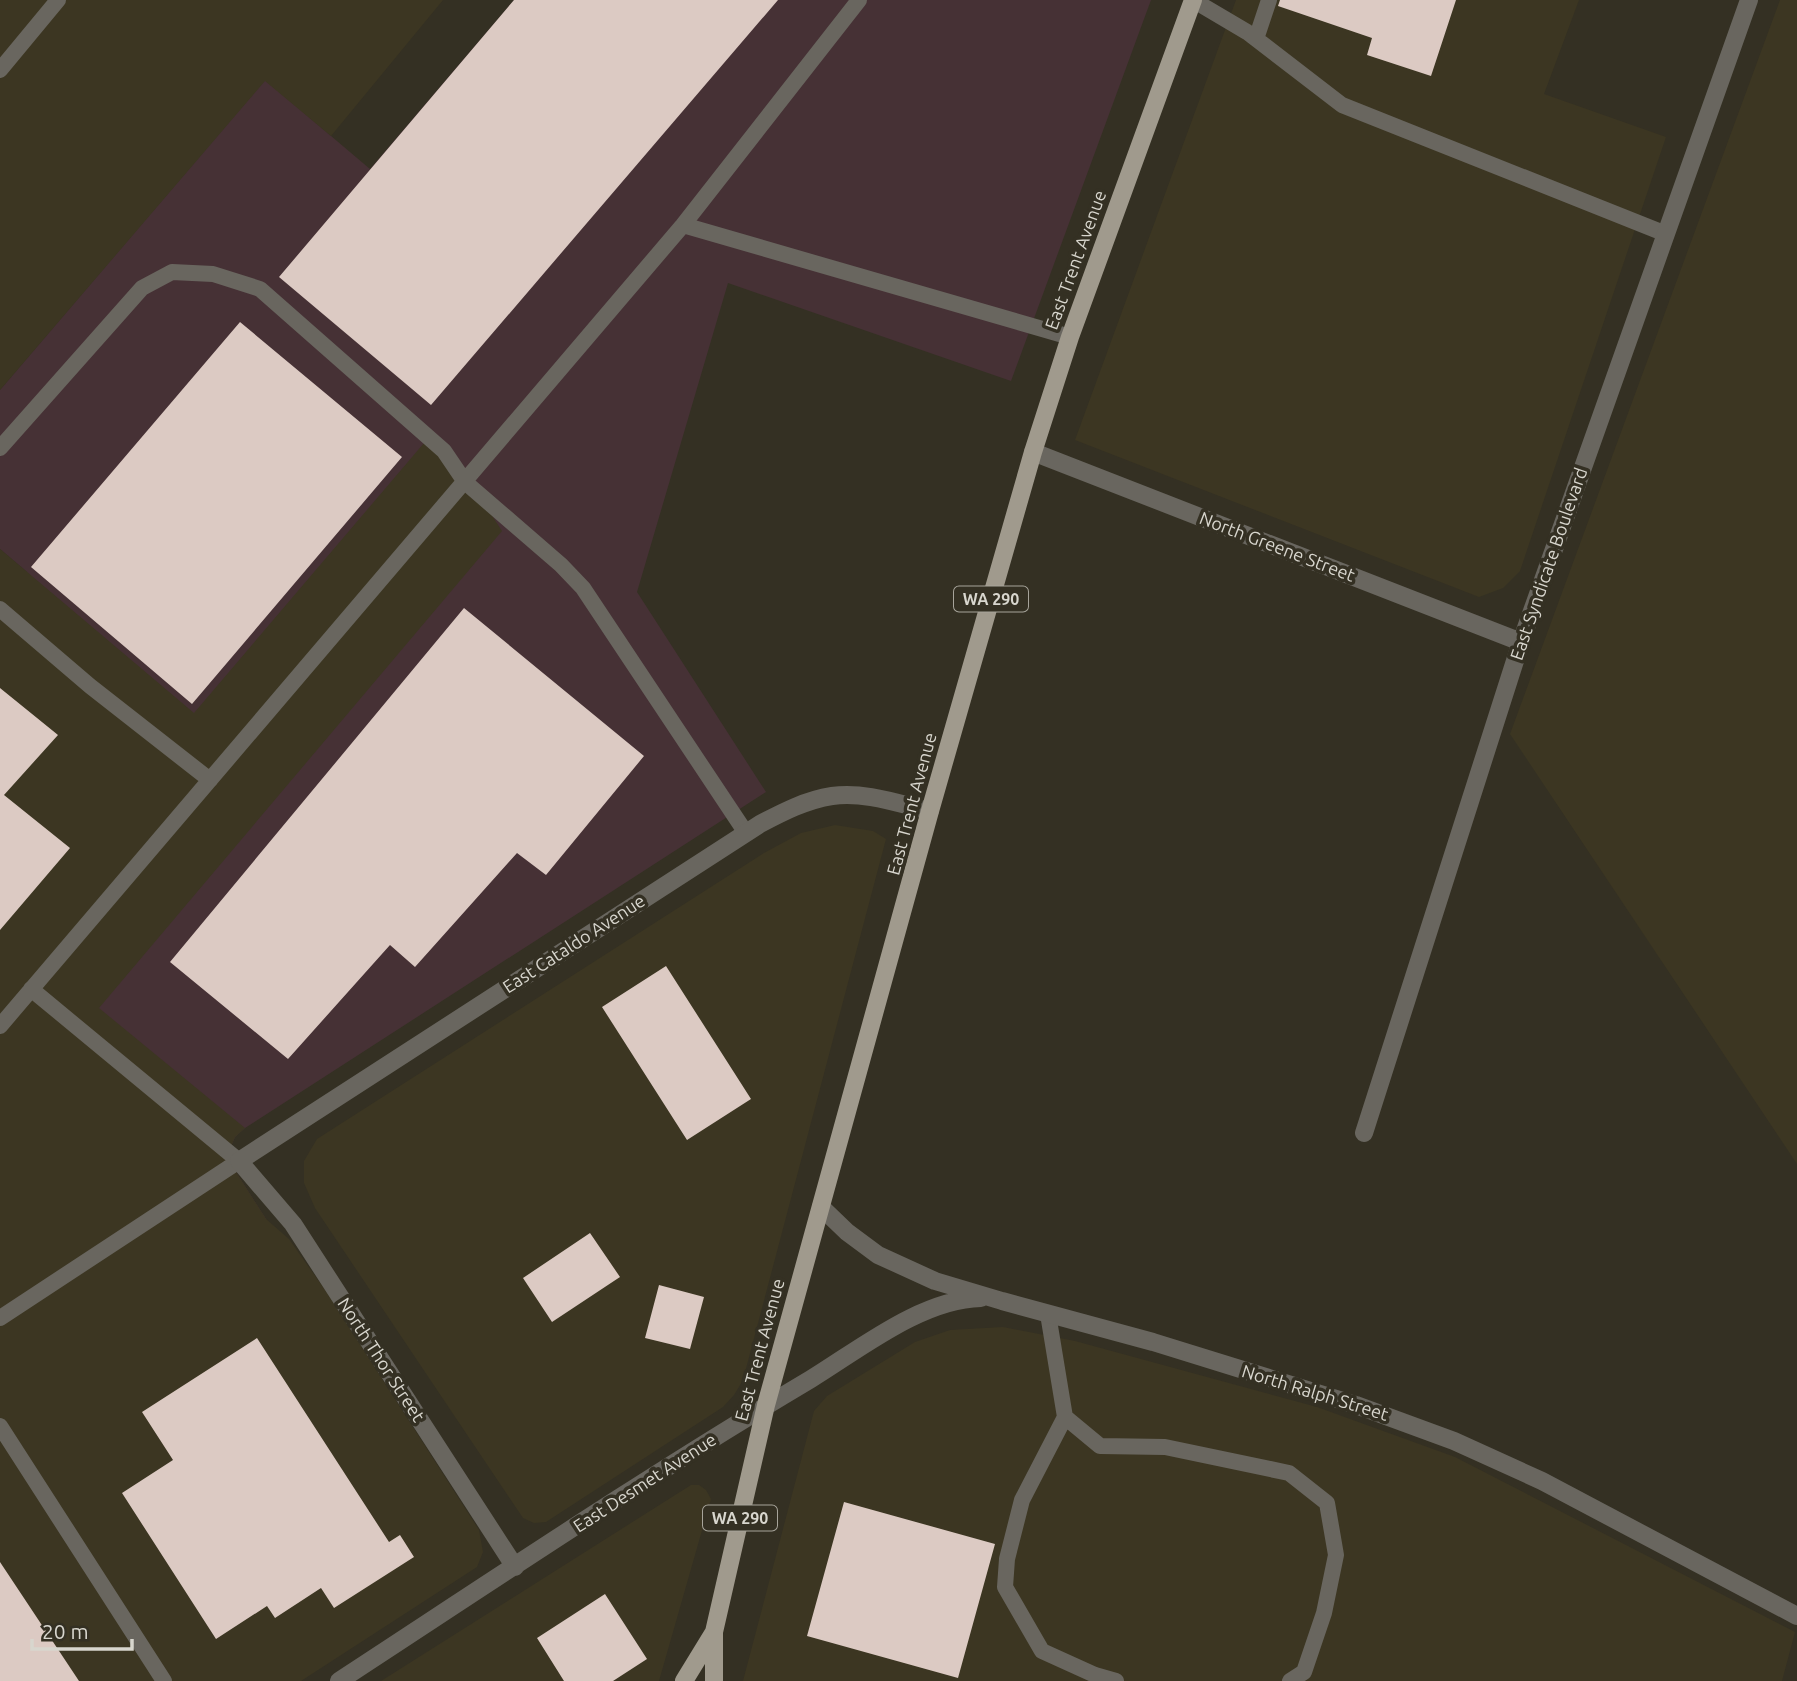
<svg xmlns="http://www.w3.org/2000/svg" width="1797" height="1681" font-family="Ubuntu,sans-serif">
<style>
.commercial{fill:#463135}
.built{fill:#3c3622}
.building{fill:#dccac3}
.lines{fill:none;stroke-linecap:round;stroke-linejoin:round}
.lane{stroke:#69665f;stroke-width:16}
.street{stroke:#69665f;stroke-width:18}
.primary{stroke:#a09a8d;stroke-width:18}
.labels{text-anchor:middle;stroke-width:7;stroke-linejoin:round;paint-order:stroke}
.shield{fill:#343023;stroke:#a7a49b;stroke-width:2}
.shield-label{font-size:16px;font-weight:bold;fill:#d8d6ce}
.street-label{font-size:18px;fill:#d8d6ce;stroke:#343023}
</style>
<rect width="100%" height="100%" fill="#343023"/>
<path class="commercial" d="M514,0H1151L1011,381L728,283L637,592L766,792L245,1128L235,1137L230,1149L234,1169L266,1219L0,1390L27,572L0,549V390L265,80L370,169Z"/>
<path class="built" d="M0,0H443L331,136L265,81L0,390Z
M1236,0H1579L1544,94L1666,137L1520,571L1503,588L1479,597L1075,440Z
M1780,0H1797V1164L1510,734Z
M424,443L471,483L502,531L99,1008L245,1128L235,1137L230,1149L234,1169L266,1219L289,1239L325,1290L479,1530L483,1552L477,1567L301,1681H0V549L194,713Z
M835,825L873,831L886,839L743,1380L734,1395L723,1407L546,1522L534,1523L523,1518L315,1208L304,1183V1161L317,1139L764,853L801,833Z
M1003,1327L1075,1341L1317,1407L1455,1457L1795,1632L1782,1681H743L814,1411L827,1396L915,1342L950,1330Z
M691,1485H699L706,1490L711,1499L659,1681H381Z"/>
<path class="building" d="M514,0H778L431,405L279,277Z
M1280,0H1456L1431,76L1367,55L1372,38L1278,6Z
M240,322L402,457L192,704L31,567Z
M464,608L644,756L546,875L517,853L415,967L390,945L288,1059L170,962Z
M0,688L58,735L4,795L70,848L0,930Z
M666,966L751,1099L687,1140L602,1007Z
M590,1233L620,1277L552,1322L523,1278Z
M659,1285L704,1297L690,1349L645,1338Z
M257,1338L389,1542L400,1535L414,1557L334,1608L321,1588L275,1618L267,1606L216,1639L122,1493L173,1460L142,1412Z
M844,1502L995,1544L958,1678L807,1636Z
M0,1562L79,1681H0Z
M605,1594L647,1659L613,1681H564L537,1638Z"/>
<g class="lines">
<path class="lane" d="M1193,0L1247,32L1342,105L1666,234
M1256,39L1269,0
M0,70L58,0
M683,225L1070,337
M0,448L142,288L172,272L213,274L260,289L444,451L465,482L561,565L583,588L746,833
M0,609L90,686L210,780
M0,1026L683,225L859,0
M1048,1314L1065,1417L1022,1500L1007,1559L1005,1587L1042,1651L1095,1675L1116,1681
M0,1318L239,1161L31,989
M1065,1417L1100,1446L1165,1447L1289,1473L1327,1503L1336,1555L1324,1613L1304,1672L1290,1681
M0,1426L164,1681"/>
<path class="street" d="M1033,452L1521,642
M1364,1133L1521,642L1749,0
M821,1207L847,1232L878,1255L935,1281L1002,1301L1153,1342L1356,1405L1454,1441L1542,1481L1797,1616
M515,1567L293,1224L239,1161L760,824C783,812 806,800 832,796C864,791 900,804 930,811
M339,1681C495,1579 651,1474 811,1379C860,1349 922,1299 981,1298"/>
<path class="primary" d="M684,1681L714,1632
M714,1681V1632L766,1405L930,811L1033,452L1070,337L1193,0"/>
</g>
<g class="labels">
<g class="shield">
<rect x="954" y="586.5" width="74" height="25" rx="5"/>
<rect x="703" y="1505.5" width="74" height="25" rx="5"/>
</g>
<g class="shield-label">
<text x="991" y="605">WA 290</text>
<text x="740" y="1524">WA 290</text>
</g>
<g class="street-label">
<text transform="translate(1076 260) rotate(-70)" y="6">East Trent Avenue</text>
<text transform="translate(1277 547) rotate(21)" y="6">North Greene Street</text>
<text transform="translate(1549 564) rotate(-71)" y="6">East Syndicate Boulevard</text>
<text transform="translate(912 804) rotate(-75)" y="6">East Trent Avenue</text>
<text transform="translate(574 944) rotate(-33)" y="6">East Cataldo Avenue</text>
<text transform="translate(760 1350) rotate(-75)" y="6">East Trent Avenue</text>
<text transform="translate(381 1360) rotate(57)" y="6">North Thor Street</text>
<text transform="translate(1315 1393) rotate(17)" y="6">North Ralph Street</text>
<text transform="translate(645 1483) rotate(-33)" y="6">East Desmet Avenue</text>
</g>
</g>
<path d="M32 1639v10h100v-10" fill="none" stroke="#d8d6ce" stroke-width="3.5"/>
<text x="42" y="1639" font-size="21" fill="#d8d6ce" stroke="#343023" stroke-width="5" paint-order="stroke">20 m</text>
</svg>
